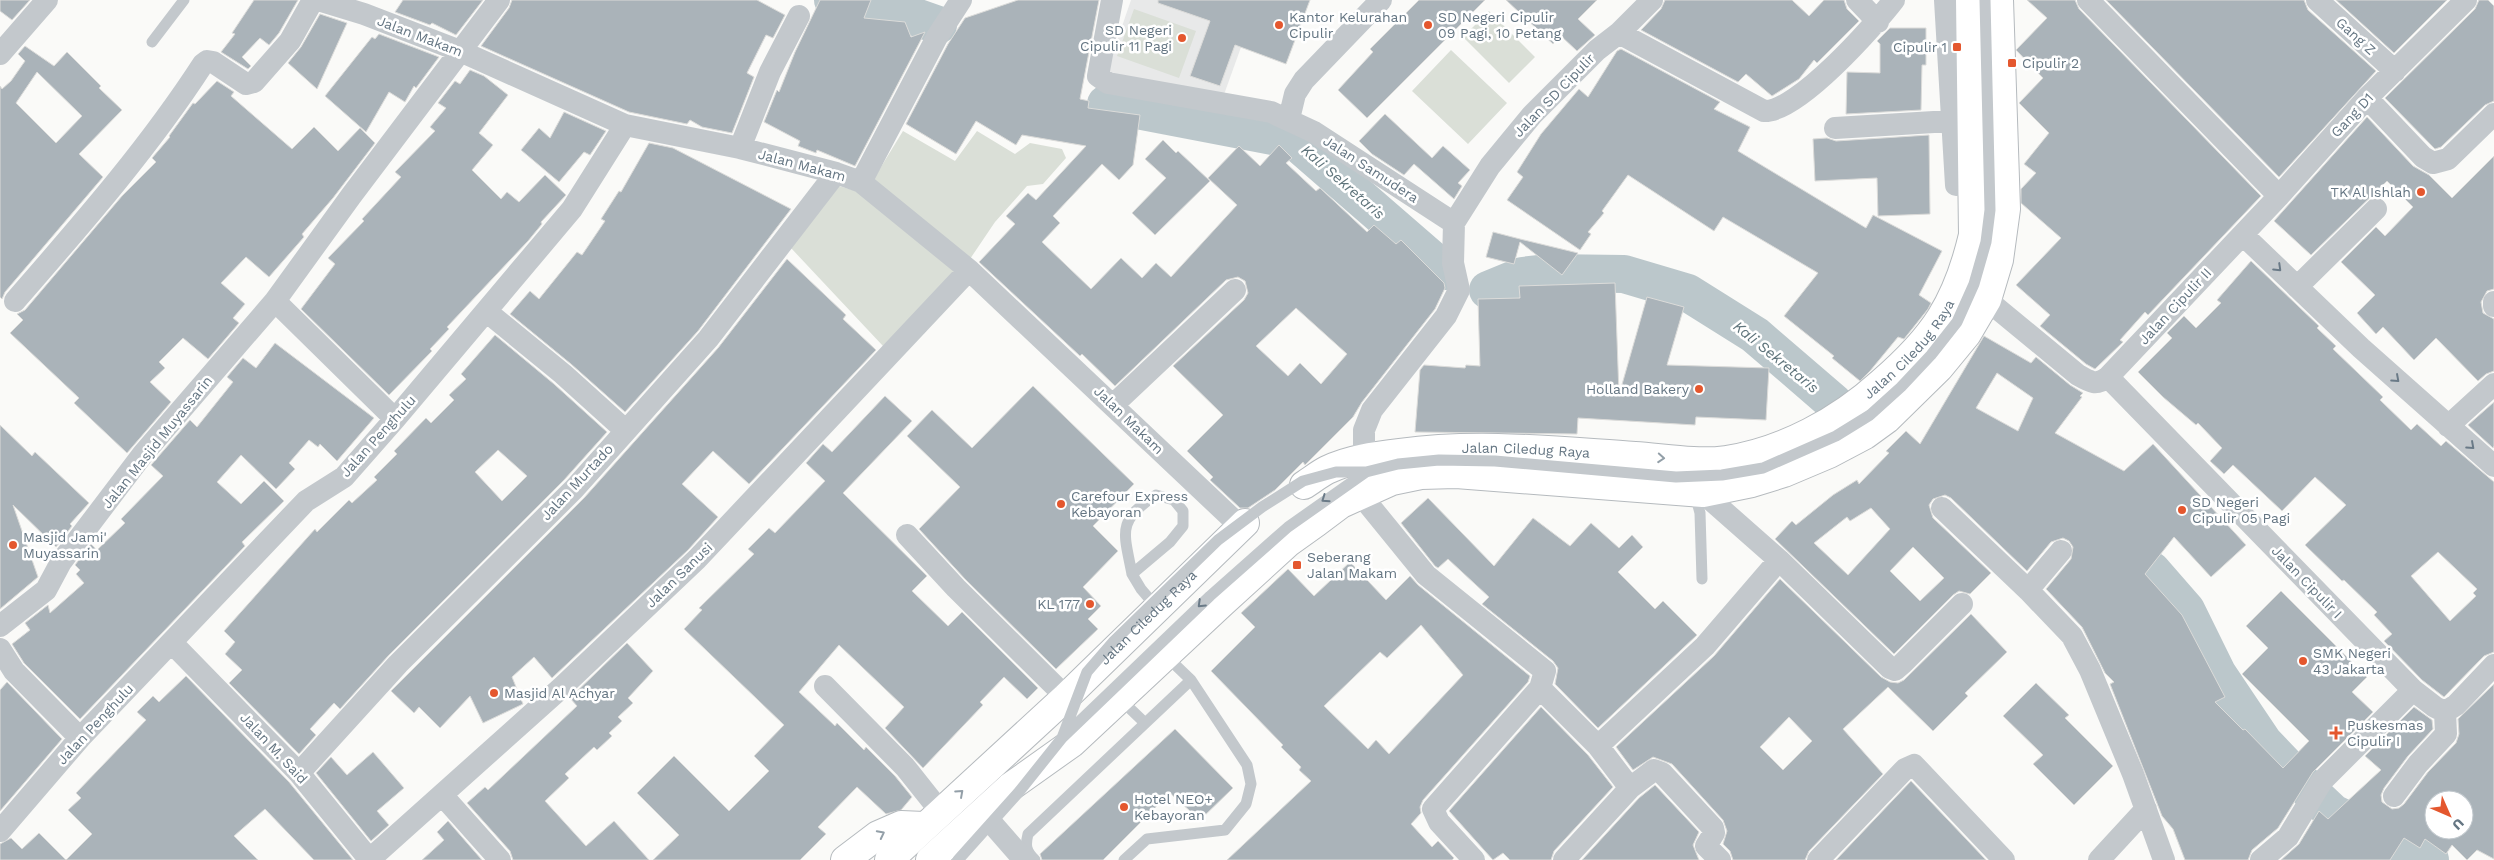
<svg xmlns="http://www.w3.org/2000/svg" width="2494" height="860" font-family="'Work Sans',sans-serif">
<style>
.built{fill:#e8e9e9}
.green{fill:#dadfd7}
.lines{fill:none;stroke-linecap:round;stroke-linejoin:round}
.river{stroke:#bbc7cb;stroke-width:38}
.building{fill:#aab3b9;stroke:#dcdcda;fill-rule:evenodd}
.primary-casing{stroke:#b5babe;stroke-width:30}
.lane{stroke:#c3c8cc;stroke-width:11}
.street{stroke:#c3c8cc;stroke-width:22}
.primary{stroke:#fff;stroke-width:28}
.lane-bridge{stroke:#c3c8cc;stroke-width:11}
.oneway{stroke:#6a7a87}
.oneway2{stroke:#939fa8}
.poi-dot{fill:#e4572e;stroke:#fff;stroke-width:2}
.labels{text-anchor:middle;stroke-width:5;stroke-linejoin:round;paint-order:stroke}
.poi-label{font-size:14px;fill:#657683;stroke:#fff;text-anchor:start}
.street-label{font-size:14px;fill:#657683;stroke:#fff}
.water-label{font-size:15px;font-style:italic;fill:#60757c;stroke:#fff}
</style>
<rect width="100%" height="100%" fill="#fafaf8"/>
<path class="built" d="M1131,0H1258L1222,100L1105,76Z"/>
<path class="green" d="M1134,9L1196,31L1179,78L1117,56Z
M1489,11L1535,57L1509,83L1463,37Z
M1451,50L1507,103L1468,144L1412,91Z
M903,131L955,161L977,131L1015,154L1030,143L1062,149L1066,158L1043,184L1027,186L995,222L970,259L873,180Z
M839,186L863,193L957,273L883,346L791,248Z"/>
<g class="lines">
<path class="river" d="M833,0L854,9L910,15L938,25
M1106,104L1294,140L1445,271
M1488,290L1522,276L1547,273L1624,274L1688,293L1755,335L1834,403
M2107,540L2152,571L2186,610L2217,673L2264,743L2311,792
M2316,797L2333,813L2430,860"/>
</g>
<path class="building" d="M0,0H30L12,20L0,11Z
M254,0H298L279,33L269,45L260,38L242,57L251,66L248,69L221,52L235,34L232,33Z
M403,0H483L456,35L432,23L430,25L395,12Z
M512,0H757L785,15L773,38L766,35L747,73L754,77L732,133L702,127L690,120L687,124L629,112L481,46L509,8Z
M820,0H871L864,18L905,22L911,37L925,32L855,166L817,150L816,153L798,146L800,141L764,122L777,90L779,92L795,52Z
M1018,0H1099L1080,99L1089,101L1088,108L1140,115L1133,165L1119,180L1102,164L1053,216L1060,223L1042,242L1091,289L1121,258L1142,278L1156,263L1171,277L1237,205L1208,178L1239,146L1260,166L1279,145L1292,158L1286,163L1316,191L1320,188L1367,232L1374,225L1396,244L1401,240L1444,283L1445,288L1435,309L1362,402L1353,417L1305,465L1303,462L1275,490L1248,508H1240L1210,480L1213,477L1187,451L1223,415L1173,366L1244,300L1248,293L1245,281L1238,277L1226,280L1115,386L1082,354L1080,356L979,262L1015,224L1006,216L1028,193L1036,200L1086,146L1022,135L1016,145L976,121L956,154L906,124L948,44L965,18ZM1296,308L1347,354L1321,384L1300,363L1288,376L1256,346Z
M1158,0H1310L1286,64L1235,45L1220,86L1190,76L1210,21L1158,3Z
M1419,0H1485L1367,118L1338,90L1373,52L1370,49Z
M1506,0H1597L1578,19L1595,35L1577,51L1561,36L1553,44Z
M1665,0H1792L1809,16L1824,0H1844L1847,9L1859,21L1817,63L1814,60L1799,79L1772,96L1746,74L1738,82L1641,30L1661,9Z
M2027,0H2075L2079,9L2261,196L2148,315L2145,312L2120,340L2123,342L2095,369L2086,364L2040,326L2050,315L2016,285L2061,238L2021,203V189L2036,173L2024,164L2049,133L2019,103L2043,78L2016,50L2047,18Z
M2106,0H2304L2308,10L2376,71L2279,177Z
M2336,0H2447L2394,53Z
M2479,0H2488L2494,6V101L2485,105L2441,147L2435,149L2385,98L2475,9Z
M320,14L347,23L317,89L288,63L301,47Z
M1890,28H1926V65H1922L1921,110L1846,114L1847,72L1880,73V44L1877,41Z
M379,34L439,57L416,88L414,86L405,102L389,92L366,132L325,96L372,37L375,39Z
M25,46L54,66L67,52L101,86L99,88L122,110L79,154L103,177L5,292L2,299L0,297V86L2,89L11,81L25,61L18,54ZM37,72L82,116L56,143L16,103Z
M1621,49L1720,102L1714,109L1750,127L1738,151L1866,228L1873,215L1942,251L1919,295L1931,303L1928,309L1904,339L1898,337L1870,371L1860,381L1832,358L1834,356L1784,316L1818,273L1723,217L1714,231L1628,175L1602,211L1604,213L1588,232L1591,234L1580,250L1507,200L1523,177L1517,172L1541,134L1579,89L1588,97L1617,51Z
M470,70L484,76L508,95L479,133L493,145L472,170L501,199L507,192L519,202L545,175L566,195L541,222L542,224L528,241L447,327L449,329L430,349L432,351L389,395L301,309L335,264L328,258L364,221L362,219L401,177L395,172L435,131L430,127L446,108L438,103L455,81L460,84Z
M217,81L234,92L231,96L292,149L314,127L338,151L360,128L375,143L333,198L302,234L304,237L269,277L246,257L221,283L245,304L233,318L239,323L208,359L183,338L159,362L165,368L150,382L171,402L127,453L74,403L79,398L10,333L23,320L17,314L25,310L122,196L156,162L152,158L170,137L169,136L193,103L195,104Z
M564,112L606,131L590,155L584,152L559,182L521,150L539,128L550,138Z
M1385,114L1432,158L1443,146L1470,170L1458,183L1462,186L1454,199L1414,164L1404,175L1372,154L1359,141Z
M2367,117L2413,166L2429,175L2452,198L2494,156V289L2487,291L2481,302L2483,313L2494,319V371L2486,374L2478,381L2436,338L2414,360L2383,327L2376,334L2357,313L2375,295L2341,262L2376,227L2385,236L2413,207L2387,181L2311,255L2274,221Z
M1929,135L1930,214L1878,216L1877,178L1815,181L1813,139L1827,138L1836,141Z
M1163,140L1176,153L1178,151L1210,181L1155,235L1132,213L1166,178L1145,159Z
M649,143L673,148L791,209L698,331L625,412L571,364L510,314L530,291L539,299L577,252L582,255L605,221L601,219L619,191L621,192Z
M1493,232L1520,239L1578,253L1562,275L1520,242L1514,264L1486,257Z
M787,259L846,315L843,319L876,350L749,484L713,451L682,484L718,517L688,550L552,678L534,657L512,677L523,704L483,723L470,696L440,728L419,707L414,713L391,691L584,498L718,348Z
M2251,261L2319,326L2317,328L2336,346L2333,349L2383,397L2380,400L2411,430L2417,424L2441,446L2446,441L2494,482V652L2484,656L2444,697L2422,680L2384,641L2392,634L2374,615L2377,612L2344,580L2342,581L2305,545L2346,505L2315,477L2282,511L2233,465L2224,474L2210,461L2222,448L2198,423L2196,425L2163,397L2138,372L2172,338L2167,333L2184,316L2196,328L2221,303L2217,300ZM2438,552L2477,589L2473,593L2476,596L2450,621L2411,576Z
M1615,283L1619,395L1647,297L1684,307L1667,365L1769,368L1766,420L1696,417L1695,425L1578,418L1577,434L1415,432L1420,370L1424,365L1465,368L1466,365L1480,366L1478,299L1520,298L1519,286Z
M495,335L554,384L607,432L564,480L389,655L340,709L334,703L310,729L316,735L299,754L229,683L242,670L225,654L235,642L224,631L315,529L317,532L349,500L352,503L377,480L374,477L397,454L394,451L426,418L431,423L454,400L449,395L466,379L461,374ZM498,450L527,476L502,501L475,472Z
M1984,336L2031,363L2036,357L2070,385L2083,393L2080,396L2082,397L2055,433L2124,471L2153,444L2246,545L2211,577L2174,537L2145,574L2182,615L2225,697L2215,702L2243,730L2245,729L2283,768L2309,741L2242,674L2268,648L2246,626L2281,591L2367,677L2352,692L2373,712L2313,772L2278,828L2252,850L2248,860H2185L2173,829L2162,816L2110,684L2114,682L2105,673L2082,627L2046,589L2071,559L2073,547L2069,541L2063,538L2051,542L2027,571L1951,498L1945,495L1933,499L1929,505L1933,518L1991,573L1970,594L1959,591L1953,595L1894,654L1775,539L1792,521L1796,525L1833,495L1857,480L1859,484L1889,453L1886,451L1906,431L1920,444ZM1997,373L2033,398L2018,431L1976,408ZM1871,508L1890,529L1848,575L1814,543L1847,517L1850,521ZM1913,547L1944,578L1920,601L1890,571Z
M275,343L374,418L337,461L320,444L318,447L309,440L289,463L295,469L276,489L241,455L217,482L241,504L264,481L284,501L242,542L245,546L80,719L24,663L12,644L30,630L25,623L48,605L50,613L84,583L76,574L80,570L75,565L91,544L97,550L125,523L121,519L163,476L151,465L190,420L197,427L233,382L227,377L243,358L256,368Z
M1033,386L1134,484L1093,526L1118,551L1083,587L1101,606L1088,619L1098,629L1056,669L965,579L919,529L960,487L907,436L932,410L972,448Z
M885,396L912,421L843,493L927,576L912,591L948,626L962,612L1038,688L1027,699L1004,677L980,702L983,705L923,768L885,728L904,707L839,645L799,692L835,726L837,723L864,750L866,747L895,776L912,797L901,810L886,814L857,787L818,827L826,834L800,860H653L679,835L637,793L674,756L729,811L769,771L754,756L784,725L684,629L702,610L699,608L754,554L748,549L769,528L775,533L825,481L806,463L823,444L832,452Z
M2494,402V446L2493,448L2468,425Z
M0,425L32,456L35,452L89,503L70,524L72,526L56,547L13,505L38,577L0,609Z
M1428,498L1494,566L1533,518L1570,546L1591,523L1619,548L1632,535L1643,547L1618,572L1655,609L1663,601L1697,635L1598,728L1555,684L1558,668L1553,661L1482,604L1489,597L1448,559L1438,568L1435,566L1401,523Z
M1350,562L1386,600L1410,576L1418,585L1530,676L1528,682L1423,800L1420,807L1421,813L1411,824L1432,847L1438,841L1454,858L1452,860H1227L1311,781L1299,770L1301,767L1281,747L1283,745L1211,671L1255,627L1241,613L1288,569L1314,596ZM1421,625L1463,675L1389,754L1376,740L1368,749L1324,706L1380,652L1387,658Z
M1780,579L1881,677L1890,682L1898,683L1904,680L1971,614L2007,652L1965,693L1968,696L1933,731L1888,687L1843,729L1883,774L1809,851L1805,860H1733L1730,851L1723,844L1727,831L1723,820L1672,764L1653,757L1633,770L1616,747L1714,656ZM1789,717L1812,741L1783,770L1760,747Z
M627,643L653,671L628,698L633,703L618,717L622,721L609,733L612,736L597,750L594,747L565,774L569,778L545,801L586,846L614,821L649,860H513L510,851L467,803L485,787L488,790L577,706L570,698Z
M186,676L289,782L353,860H314L265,809L234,836L258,860H66L92,834L68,810L81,798L76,793L146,720L137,712L153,696L159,702Z
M7,682L62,739L0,811V690Z
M2036,683L2069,715L2065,718L2113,766L2074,805L2033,764L2043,755L2003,716Z
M2494,684V859L2477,850L2467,860L2452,845L2446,854L2425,839L2420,848L2404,838L2390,860H2281L2299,844L2319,811L2328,819L2381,770L2365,756L2414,707L2432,720L2433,729L2408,756L2384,788L2381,795L2382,802L2392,809L2399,808L2404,804L2428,772L2456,743L2459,734L2458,719ZM2434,800H2464V830H2434Z
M1541,707L1588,755L1613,787L1554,851L1551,860H1510L1503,853L1493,860L1449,811Z
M1175,729L1233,788L1200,820L1170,793L1103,860H1042L1040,854Z
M373,752L404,788L377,811L389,825L371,841L316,773L331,757L347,775Z
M1911,781L1986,860H1836Z
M1655,785L1699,832L1693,845L1699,860H1582L1639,798Z
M448,821L482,860H422L444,840L437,832Z
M39,833L66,860H0V844L11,838L22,849Z"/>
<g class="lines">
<defs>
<g id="primary">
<path id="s1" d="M1304,485C1312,480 1319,474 1327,470C1350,459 1375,456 1400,453C1478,442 1557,451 1635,456C1664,458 1697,464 1726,460C1784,451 1839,421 1882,382C1934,337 1957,303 1973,235L1970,0"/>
<path d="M845,860L878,835L901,825L924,826"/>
<path id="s2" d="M889,860L1066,697L1245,523"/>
<path d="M930,860L1010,787L1072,743L1222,603L1289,542L1317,522L1341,504L1392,481L1421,475L1456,474L1703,493L1752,483L1784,473L1829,454L1865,435L1887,419L1939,368L1967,334L1987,300L1999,260L2006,209L1999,0"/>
</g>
</defs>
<use href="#primary" class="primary-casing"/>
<path class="lane" d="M152,42L184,0
M1695,494L1700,513L1702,579
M1132,574C1124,532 1116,521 1156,495L1174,500L1183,511V526L1170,542L1132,574L1141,589L1158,609
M1120,699L1145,723
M1035,860C1026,851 1025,846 1028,834L1191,680
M1124,860L1147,839L1225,830L1246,804L1251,784L1247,765L1191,680L1166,656"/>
<path class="street" d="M318,0L364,14L460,51L625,125L740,148L836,173L861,182L969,270L1240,526
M1112,0L1098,76L1108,83L1271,112L1314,132L1454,223
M1857,0L1878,22
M1945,0L1956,185
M2088,0L2279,196
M2317,0L2395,71
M1619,33L1764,111C1797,113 1874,26 1894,0
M0,54L47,0
M2367,98L2423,157L2433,163L2448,159L2494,114
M1289,119L1295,94L1304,80L1381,0
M1835,128L1967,120
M740,148L770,72L799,16
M861,182L937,37L961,0
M2243,235L2361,348L2494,466
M2297,287L2376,209
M1987,300L2078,375C2090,382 2096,386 2108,377L2413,690L2435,707L2445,712L2456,705L2494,665
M15,301C81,225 148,149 203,64L207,61L213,62L246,84L254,82L290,41L313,0
M275,301L395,419
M2494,302V306
M486,311L563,374L625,430
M2108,377L2279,196L2367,98L2466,0
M1113,405L1235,290
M2448,426L2494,384
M1364,457V430L1372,410L1446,316L1459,290L1453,263L1454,223L1490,166L1532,115L1597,50L1619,33L1652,0
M1703,493L1779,560L1890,668L1895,670L1902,664L1962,604
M1360,494L1426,575L1545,671L1540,688L1433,809L1439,822L1474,860
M1942,508L2028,590L2072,636L2090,670L2133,774L2164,860
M907,535L956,588L1066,697
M2028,590L2061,551
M0,626L46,590L61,562L80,537L143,454L275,301L351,196L499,0
M172,643L299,773L369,859
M0,649L14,671L80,738
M825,686L905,767L940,811
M1540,688L1598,746L1630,788L1564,860
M1598,746L1705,646L1779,560
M299,773L398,664L574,489L708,339L836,173
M1630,788L1654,770L1662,773L1713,828L1714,833L1706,846L1720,860
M443,796L500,860
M2394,796L2418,764L2446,734L2445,712
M982,812L1024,860
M0,831L80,738L306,501L344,477L395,419L572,209L625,125
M369,860L561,688L697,559L969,270
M1818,860L1905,769L1914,765L2004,860
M2099,860L2146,809
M2261,860L2288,837L2322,781L2413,690"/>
<use href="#primary" class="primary"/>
<path class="lane-bridge" d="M1062,738L1087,672L1113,642L1218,540L1262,507L1303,481L1336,472H1366L1398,464L1439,460L1495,461L1676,477L1722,475L1763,468L1836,436L1870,415L1901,387L1931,355L1957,322L1974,284L1986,242L1990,210L1985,0
M958,860L1018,793L1062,738L1210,596L1288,527L1366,472"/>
</g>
<defs><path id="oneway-chevron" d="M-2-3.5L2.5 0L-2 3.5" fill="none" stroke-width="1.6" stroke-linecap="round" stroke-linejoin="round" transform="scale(1.25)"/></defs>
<g class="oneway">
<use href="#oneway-chevron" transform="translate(2278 268) rotate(44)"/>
<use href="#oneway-chevron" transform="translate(2396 379) rotate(42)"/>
<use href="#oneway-chevron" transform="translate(2471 446) rotate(42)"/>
<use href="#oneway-chevron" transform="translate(1325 499) rotate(145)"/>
<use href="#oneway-chevron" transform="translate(1201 604) rotate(136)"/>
</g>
<g class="oneway2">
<use href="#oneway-chevron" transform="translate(1661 458) rotate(4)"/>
<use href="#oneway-chevron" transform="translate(960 793) rotate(-42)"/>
<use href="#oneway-chevron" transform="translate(881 834) rotate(-27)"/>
</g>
<g class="poi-dot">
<circle cx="1279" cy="25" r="5"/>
<circle cx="1428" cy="25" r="5"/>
<circle cx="1182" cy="38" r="5"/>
<rect x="1952" y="42" width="10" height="10" rx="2.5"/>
<rect x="2007" y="58" width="10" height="10" rx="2.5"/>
<circle cx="2421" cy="192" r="5"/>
<circle cx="1699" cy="389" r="5"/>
<circle cx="1061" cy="504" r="5"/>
<circle cx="2182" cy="510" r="5"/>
<circle cx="13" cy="545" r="5"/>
<rect x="1292" y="560" width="10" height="10" rx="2.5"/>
<circle cx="1090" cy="604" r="5"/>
<circle cx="2303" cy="661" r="5"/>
<circle cx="494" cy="693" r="5"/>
<path d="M2333.5 725.5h5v5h5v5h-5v5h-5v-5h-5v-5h5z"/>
<circle cx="1124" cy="807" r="5"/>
</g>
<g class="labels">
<g class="poi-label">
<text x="1289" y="22">Kantor Kelurahan<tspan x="1289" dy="16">Cipulir</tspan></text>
<text x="1438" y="22">SD Negeri Cipulir<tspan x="1438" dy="16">09 Pagi, 10 Petang</tspan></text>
<text x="1172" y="35" text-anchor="end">SD Negeri<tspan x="1172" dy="16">Cipulir 11 Pagi</tspan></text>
<text x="1947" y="52" text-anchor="end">Cipulir 1</text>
<text x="2022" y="68">Cipulir 2</text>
<text x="2411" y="197" text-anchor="end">TK Al Ishlah</text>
<text x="1689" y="394" text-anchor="end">Holland Bakery</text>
<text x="1071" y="501">Carefour Express<tspan x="1071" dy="16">Kebayoran</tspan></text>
<text x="2192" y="507">SD Negeri<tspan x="2192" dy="16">Cipulir 05 Pagi</tspan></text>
<text x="23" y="542">Masjid Jami'<tspan x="23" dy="16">Muyassarin</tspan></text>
<text x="1307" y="562">Seberang<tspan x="1307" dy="16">Jalan Makam</tspan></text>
<text x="1080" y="609" text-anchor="end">KL 177</text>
<text x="2313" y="658">SMK Negeri<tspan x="2313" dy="16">43 Jakarta</tspan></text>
<text x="504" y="698">Masjid Al Achyar</text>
<text x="2347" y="730">Puskesmas<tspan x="2347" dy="16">Cipulir I</tspan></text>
<text x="1134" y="804">Hotel NEO+<tspan x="1134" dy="16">Kebayoran</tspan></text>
</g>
<g class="street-label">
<text transform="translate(420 36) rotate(21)" y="5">Jalan Makam</text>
<text transform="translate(2356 36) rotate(42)" y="5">Gang Z</text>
<text transform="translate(1554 95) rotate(-46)" y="5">Jalan SD Cipulir</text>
<text transform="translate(2352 115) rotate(-47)" y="5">Gang D1</text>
<text transform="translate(802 165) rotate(15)" y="5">Jalan Makam</text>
<text transform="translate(1371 169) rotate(33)" y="5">Jalan Samudera</text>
<text transform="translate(2175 306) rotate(-47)" y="5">Jalan Cipulir II</text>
<text dy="5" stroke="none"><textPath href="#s1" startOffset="649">Jalan Ciledug Raya</textPath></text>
<text transform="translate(1129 420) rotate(44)" y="5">Jalan Makam</text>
<text transform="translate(378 436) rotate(-48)" y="5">Jalan Penghulu</text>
<text transform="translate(157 442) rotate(-51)" y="5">Jalan Masjid Muyassarin</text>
<text dy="5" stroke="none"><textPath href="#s1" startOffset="229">Jalan Ciledug Raya</textPath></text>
<text transform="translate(577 482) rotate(-47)" y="5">Jalan Murtado</text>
<text transform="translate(679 575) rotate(-44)" y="5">Jalan Sanusi</text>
<text transform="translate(2307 582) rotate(46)" y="5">Jalan Cipulir I</text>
<text dy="5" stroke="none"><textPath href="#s2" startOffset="355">Jalan Ciledug Raya</textPath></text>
<text transform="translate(95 724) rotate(-47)" y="5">Jalan Penghulu</text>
<text transform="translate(274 748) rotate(47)" y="5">Jalan M. Said</text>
</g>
<g class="water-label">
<text transform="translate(1343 182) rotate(41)" y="5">Kali Sekretaris</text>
<text transform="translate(1776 357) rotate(39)" y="5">Kali Sekretaris</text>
</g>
</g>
<g transform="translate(2449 815) rotate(135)"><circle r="24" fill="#ffffff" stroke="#c1c8cd"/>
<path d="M0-4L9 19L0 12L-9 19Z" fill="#e4572e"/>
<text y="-8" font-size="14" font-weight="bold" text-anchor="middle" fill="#657683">U</text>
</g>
</svg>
